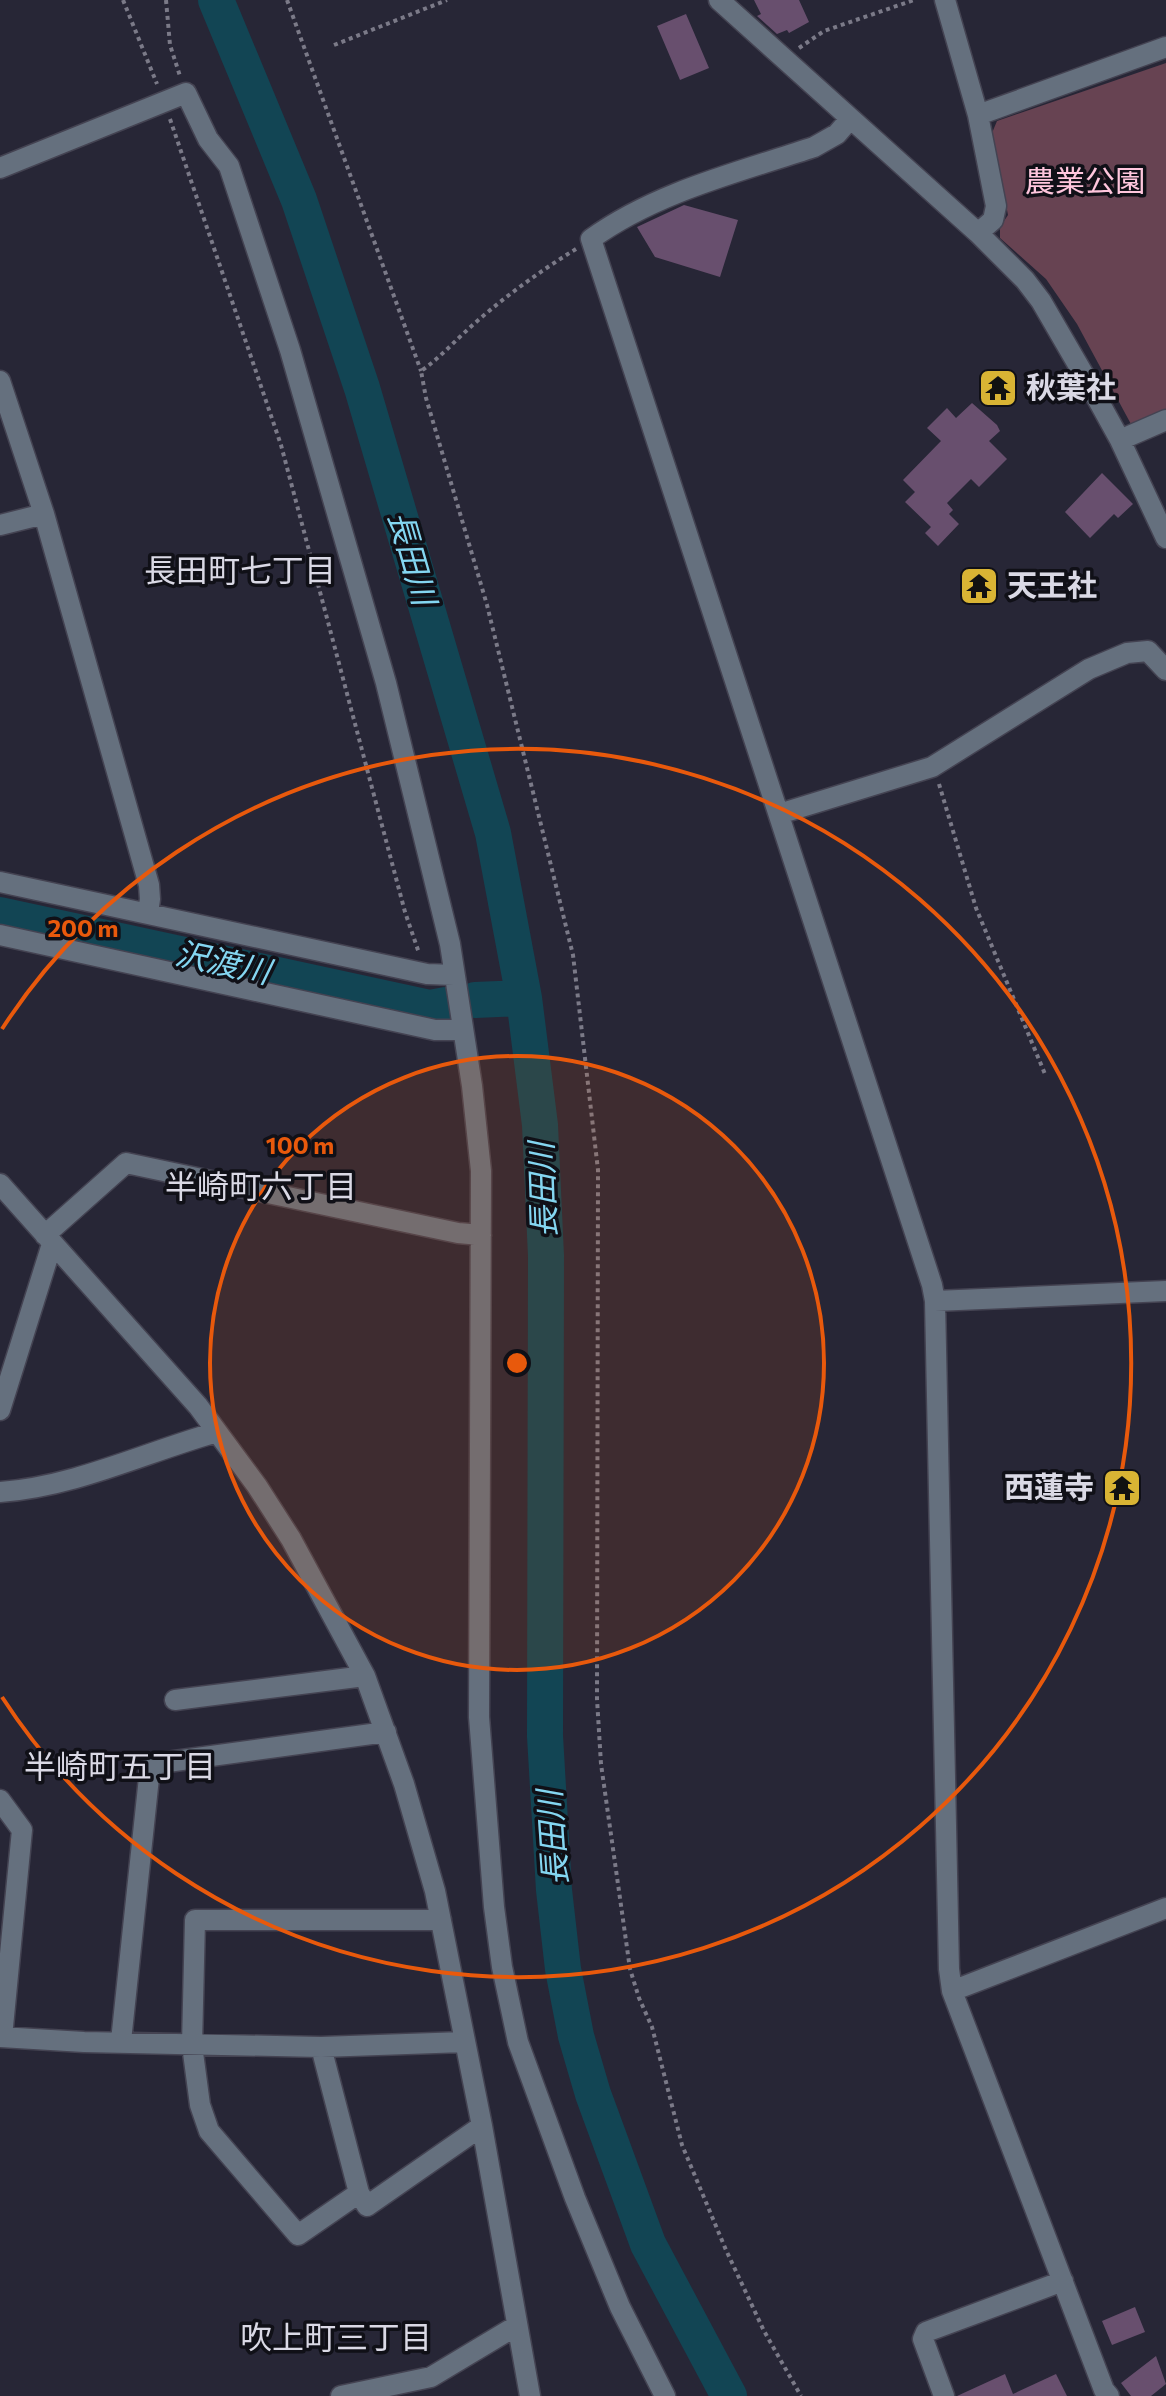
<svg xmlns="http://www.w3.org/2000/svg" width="1166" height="2396" font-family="Commissioner,'Noto Sans JP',sans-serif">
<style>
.green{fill:#674352}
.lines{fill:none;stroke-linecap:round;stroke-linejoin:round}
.river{stroke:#124554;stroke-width:36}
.building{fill:#684f6e}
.minor-casing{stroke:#444352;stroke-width:23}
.path{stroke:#7b7a88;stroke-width:4;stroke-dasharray:4 4;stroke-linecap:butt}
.minor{stroke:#65707e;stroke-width:20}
.ring{fill:none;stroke:#e8590c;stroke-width:4}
.labels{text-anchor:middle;stroke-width:7;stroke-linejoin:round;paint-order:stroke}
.park-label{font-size:30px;fill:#ffc6dd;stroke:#101017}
.poi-label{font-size:30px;font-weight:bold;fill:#dad9e5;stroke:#101017;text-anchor:start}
.water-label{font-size:32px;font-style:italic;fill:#84d6f1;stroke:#101017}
.neighbourhood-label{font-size:32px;fill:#dad9e5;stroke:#101017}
.centre{fill:#e8590c;stroke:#101017;stroke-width:4}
.ring-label{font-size:24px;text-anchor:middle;font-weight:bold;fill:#e8590c;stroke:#101017;stroke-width:7;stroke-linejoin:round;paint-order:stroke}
</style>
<rect width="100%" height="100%" fill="#272636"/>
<path class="green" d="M1166,63V410L1132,426L1077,324L1046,279L1000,238V227L1008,215L992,133L997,121Z"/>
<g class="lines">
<path class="river" d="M216,0L299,200L362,388L493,833L524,998L540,1125L546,1256L545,1736L554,1890L563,1969L576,2036L593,2094L648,2244L729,2396
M0,915L430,1008L446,1005
M475,1000L524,998"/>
</g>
<path class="building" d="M754,0H799L809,22L789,33L787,30L777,34L757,16L761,14Z
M686,14L709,68L680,80L657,26Z
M684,205L738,220L720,277L655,257L637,227Z
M972,403L997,425L1000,431L989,441L1007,459L979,487L971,479L947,503L953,510L949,514L959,524L938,546L925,533L931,527L905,502L915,492L903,480L941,441L927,428L947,408L956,418Z
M1102,473L1133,504L1118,518L1114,514L1090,538L1065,512Z
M1135,2307L1145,2332L1112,2345L1102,2321Z
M1156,2356L1166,2384L1151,2396H1131L1121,2383Z
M1005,2374L1013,2394L1056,2374L1067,2396H957Z"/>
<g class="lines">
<defs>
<path id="minor" d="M719,0L978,233L1025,280L1041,301L1088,382L1120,440L1166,538
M945,0L978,115L996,206L993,220L978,233
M978,115L1166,47
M850,119L837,134L814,147C739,172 656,192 591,239L932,1285L935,1301L949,1969L952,1991L1104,2390L1109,2396
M0,168L186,93L208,139L229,166L290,350L386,683L450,944L472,1086L481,1171L479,1717L494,1907L502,1967L518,2042L575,2198L620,2307L665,2396
M0,381L44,514L149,885L150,899L148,913
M1120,440L1166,420
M0,525L44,514
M779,814L932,767L1089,669L1127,653L1148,651L1166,670
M0,882L427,974L454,975
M0,935L435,1030H462
M0,1184L198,1406L257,1486L291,1539L365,1676L404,1784L435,1891L482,2126L530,2396
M45,1235L126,1163L458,1233L481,1235
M935,1301L1166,1291
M0,1410L52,1244
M0,1492C74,1487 146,1452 217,1432
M175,1700L365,1676
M0,1800L22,1830L2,2037
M952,1991L1166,1908
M0,2037L84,2042L321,2047L464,2042
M121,2041L150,1768L160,1763L386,1732
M321,2047L359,2193L298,2235L209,2131L200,2105L192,2045L195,1920H441
M359,2193L367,2206L482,2126
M341,2396L431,2377L516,2326
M944,2396L923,2339L926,2332L1063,2281"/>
</defs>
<use href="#minor" class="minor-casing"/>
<path class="path" d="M123,0L157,84
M166,0L170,45L180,76
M287,0L421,371
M334,45L447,0
M799,48L824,31L914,0
M170,119L281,445L405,912L419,953
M576,249C537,273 497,302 464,333C449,347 438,359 421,371L426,398L487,605L573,955L598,1170L597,1699L601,1764L630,1969L639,1998L652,2027L682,2145L726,2250L764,2331L801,2396
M939,784L976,908L1045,1074"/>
<use href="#minor" class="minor"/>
</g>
<circle cx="517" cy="1363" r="307" fill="#e8590c" fill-opacity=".12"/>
<g class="ring">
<circle cx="517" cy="1363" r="307"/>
<path d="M2 1029A614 614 0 1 1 2 1697"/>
</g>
<defs>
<symbol id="temple-square" viewBox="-11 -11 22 22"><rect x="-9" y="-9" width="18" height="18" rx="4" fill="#d9b434" stroke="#101017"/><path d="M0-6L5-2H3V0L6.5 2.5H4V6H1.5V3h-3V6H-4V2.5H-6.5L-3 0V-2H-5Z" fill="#111"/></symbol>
</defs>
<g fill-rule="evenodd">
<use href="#temple-square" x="976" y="366" width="44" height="44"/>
<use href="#temple-square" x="957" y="564" width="44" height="44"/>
<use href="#temple-square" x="1100" y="1466" width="44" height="44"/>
</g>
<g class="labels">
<g class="park-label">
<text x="1085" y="192">農業公園</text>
</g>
<g class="poi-label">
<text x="1026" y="398">秋葉社</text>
<text x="1007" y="596">天王社</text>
<text x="1094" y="1498" text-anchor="end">西蓮寺</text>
</g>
<g class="water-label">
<text transform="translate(412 558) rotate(74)" y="11">長田川</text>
<text transform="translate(223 963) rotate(12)" y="11">沢渡川</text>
<text transform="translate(543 1190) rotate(-92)" y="11">長田川</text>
<text transform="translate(553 1838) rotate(-94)" y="11">長田川</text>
</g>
<g class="neighbourhood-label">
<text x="240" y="582">長田町七丁目</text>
<text x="261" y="1198">半崎町六丁目</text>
<text x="120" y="1778">半崎町五丁目</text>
<text x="336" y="2349">吹上町三丁目</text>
</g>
</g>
<circle cx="517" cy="1363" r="12" class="centre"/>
<g class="ring-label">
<text x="83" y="937">200 m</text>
<text x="300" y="1154">100 m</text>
</g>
</svg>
